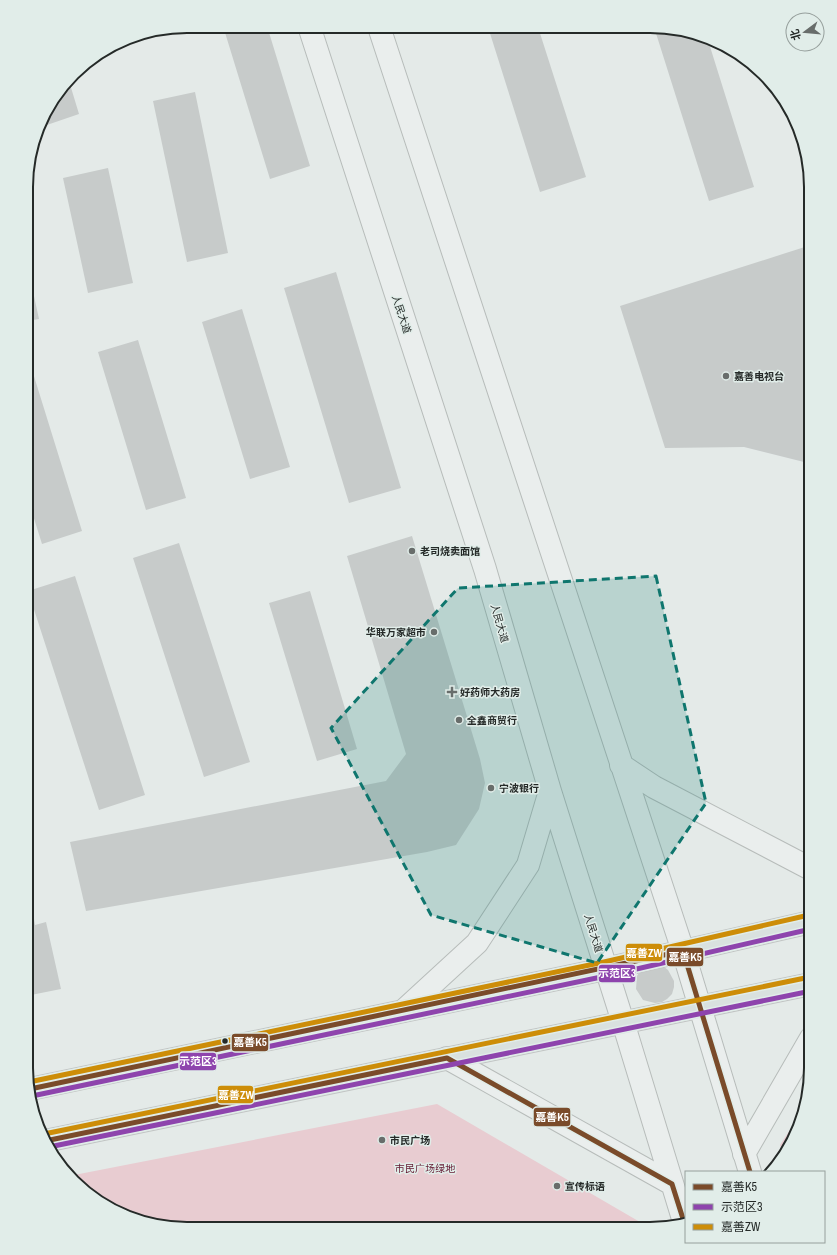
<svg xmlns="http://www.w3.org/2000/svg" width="837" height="1255" font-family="'Archivo Narrow','Noto Sans SC',sans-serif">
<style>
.green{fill:#e8ccd1}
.building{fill:#c7cbca}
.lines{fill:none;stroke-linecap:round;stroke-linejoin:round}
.secondary-casing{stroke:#b7bcba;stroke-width:24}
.primary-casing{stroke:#c2c5c4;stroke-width:24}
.secondary{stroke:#eaeeed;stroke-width:22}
.primary{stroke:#d9e1df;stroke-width:22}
.bus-1-casing{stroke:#e1ede9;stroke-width:8}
.bus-2-casing{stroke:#e1ede9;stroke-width:8}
.bus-3-casing{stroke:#e1ede9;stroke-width:8}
.bus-1{stroke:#7a4b2a;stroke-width:5}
.bus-2{stroke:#8e44ad;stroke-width:5}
.bus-3{stroke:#cd8d08;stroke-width:5}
.marked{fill:#0f766e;fill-opacity:0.2;stroke:#0f766e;stroke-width:3;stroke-dasharray:8 5;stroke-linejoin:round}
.poi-dot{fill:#686d6b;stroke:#e1ede9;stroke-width:1.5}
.bus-dot{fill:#252a28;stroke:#e1ede9;stroke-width:1.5}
.labels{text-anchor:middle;stroke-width:3;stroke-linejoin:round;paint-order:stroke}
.street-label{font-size:10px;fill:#252a28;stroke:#e1ede9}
.poi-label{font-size:10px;font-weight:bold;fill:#252a28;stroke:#e1ede9;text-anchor:start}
.park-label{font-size:10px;fill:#641932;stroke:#e1ede9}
.rim{fill:none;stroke:#252a28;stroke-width:2}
.line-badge{stroke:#e1ede9;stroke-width:1.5}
.badge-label{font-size:11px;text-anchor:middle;font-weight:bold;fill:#fff}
</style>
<rect width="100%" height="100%" fill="#e4eae8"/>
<path class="green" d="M437,1104L652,1229L166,1228L126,1217L89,1196L69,1176Z
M805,1107L802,1120L784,1157L780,1145Z"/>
<path class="building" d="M223,26H267L310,166L270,179Z
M488,27H538L586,177L540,192Z
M654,27H671L707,37L754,187L709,201Z
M69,81L79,114L41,127L47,107Z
M195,92L228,253L187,262L153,101Z
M108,168L133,283L88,293L63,178Z
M811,245V468L804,462L744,447L665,448L620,306Z
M27,264L39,319L27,321Z
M336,272L401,488L349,503L284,288Z
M242,309L290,467L250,479L202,322Z
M138,340L186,498L146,510L98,352Z
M33,373L82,531L42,544L27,496V375Z
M412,536L480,759L485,783L479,809L456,845L427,852L86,911L70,842L386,781L406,754L347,556Z
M179,543L250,762L204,777L133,558Z
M75,576L145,795L99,810L28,591Z
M310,591L357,749L317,761L269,603Z
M33,913L35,925L46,922L61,989L26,996V914Z
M663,966L668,970L674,981V987L672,994L667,999L662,1002L655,1003L643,1000L636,989L637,976L640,971Z"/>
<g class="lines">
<defs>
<path id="secondary" d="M309,26L485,569L550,791L623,1022L684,1222
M379,27L683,951L750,1172
M621,765L654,787L811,869
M403,1011L477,943L528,865L550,791
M447,1058L672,1184
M744,1154L811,1038"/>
<path id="primary" d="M30,1089L605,969L811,922
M45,1141L811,984"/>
</defs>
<use href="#secondary" class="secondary-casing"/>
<use href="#primary" class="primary-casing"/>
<use href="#secondary" class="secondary"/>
<use href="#primary" class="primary"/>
<defs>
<path id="bus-1" d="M30,1089L683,951L750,1172
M45,1141L447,1058L672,1184L684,1222"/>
<path id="bus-2" d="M32,1096L606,976L811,929
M49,1147L811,991"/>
<path id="bus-3" d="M29,1082L604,962L809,915
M44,1134L810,977"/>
</defs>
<use href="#bus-1" class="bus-1-casing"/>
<use href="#bus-2" class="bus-2-casing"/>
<use href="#bus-3" class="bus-3-casing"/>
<use href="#bus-1" class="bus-1"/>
<use href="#bus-2" class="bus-2"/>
<use href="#bus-3" class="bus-3"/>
</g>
<path class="marked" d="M656,576L706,803L597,963L431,915L331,728L458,588Z"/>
<g class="poi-dot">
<circle cx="726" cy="376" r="4"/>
<circle cx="412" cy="551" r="4"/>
<circle cx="434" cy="632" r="4"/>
<path d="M450 686h4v4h4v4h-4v4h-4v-4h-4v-4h4z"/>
<circle cx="459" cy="720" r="4"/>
<circle cx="491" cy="788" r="4"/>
<circle cx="382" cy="1140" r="4"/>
<circle cx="557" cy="1186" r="4"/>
</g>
<circle class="bus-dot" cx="225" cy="1041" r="3.5"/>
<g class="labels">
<g class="street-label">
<text transform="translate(402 314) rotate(72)" y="4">人民大道</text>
<text transform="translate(500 623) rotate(74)" y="4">人民大道</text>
<text transform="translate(594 933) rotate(73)" y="4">人民大道</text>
</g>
<g class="poi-label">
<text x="734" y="380">嘉善电视台</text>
<text x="420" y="555">老司烧卖面馆</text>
<text x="426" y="636" text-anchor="end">华联万家超市</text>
<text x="460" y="696">好药师大药房</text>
<text x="467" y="724">全鑫商贸行</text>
<text x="499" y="792">宁波银行</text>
<text x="390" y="1144">市民广场</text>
<text x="565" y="1190">宣传标语</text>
</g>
<g class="park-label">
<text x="425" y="1172">市民广场绿地</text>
</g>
</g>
<path d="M0 0H837V1255H0ZM187 33H650A154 154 0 0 1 804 187V1068A154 154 0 0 1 650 1222H187A154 154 0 0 1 33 1068V187A154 154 0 0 1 187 33Z" fill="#e1ede9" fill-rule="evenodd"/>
<path class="rim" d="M187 33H650A154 154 0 0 1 804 187V1068A154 154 0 0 1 650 1222H187A154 154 0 0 1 33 1068V187A154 154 0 0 1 187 33Z"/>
<g class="line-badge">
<rect x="625" y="943" width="38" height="19" rx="4" fill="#cd8d08"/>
<rect x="666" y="947" width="38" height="20" rx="4" fill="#7a4b2a"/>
<rect x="598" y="964" width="38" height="19" rx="4" fill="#8e44ad"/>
<rect x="231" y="1033" width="38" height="19" rx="4" fill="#7a4b2a"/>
<rect x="179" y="1052" width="38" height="19" rx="4" fill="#8e44ad"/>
<rect x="217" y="1085" width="37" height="19" rx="4" fill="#cd8d08"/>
<rect x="533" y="1107" width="38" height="20" rx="4" fill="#7a4b2a"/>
</g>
<g class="badge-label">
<text x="644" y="957">嘉善ZW</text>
<text x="685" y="961">嘉善K5</text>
<text x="617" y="977">示范区3</text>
<text x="250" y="1046">嘉善K5</text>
<text x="198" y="1065">示范区3</text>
<text x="236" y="1099">嘉善ZW</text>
<text x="552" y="1121">嘉善K5</text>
</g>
<rect x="685" y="1171" width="140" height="72" fill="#e1ede9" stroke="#969f9c"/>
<rect x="693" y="1184" width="20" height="6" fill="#7a4b2a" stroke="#969f9c"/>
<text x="721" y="1191" font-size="12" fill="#252a28">嘉善K5</text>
<rect x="693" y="1204" width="20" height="6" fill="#8e44ad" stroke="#969f9c"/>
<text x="721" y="1211" font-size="12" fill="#252a28">示范区3</text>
<rect x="693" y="1224" width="20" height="6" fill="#cd8d08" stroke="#969f9c"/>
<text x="721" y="1231" font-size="12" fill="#252a28">嘉善ZW</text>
<g transform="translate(805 32) rotate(254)"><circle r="19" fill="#e1ede9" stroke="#969f9c"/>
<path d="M0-3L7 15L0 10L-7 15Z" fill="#686d6b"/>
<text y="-6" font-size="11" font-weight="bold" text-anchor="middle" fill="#252a28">北</text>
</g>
</svg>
